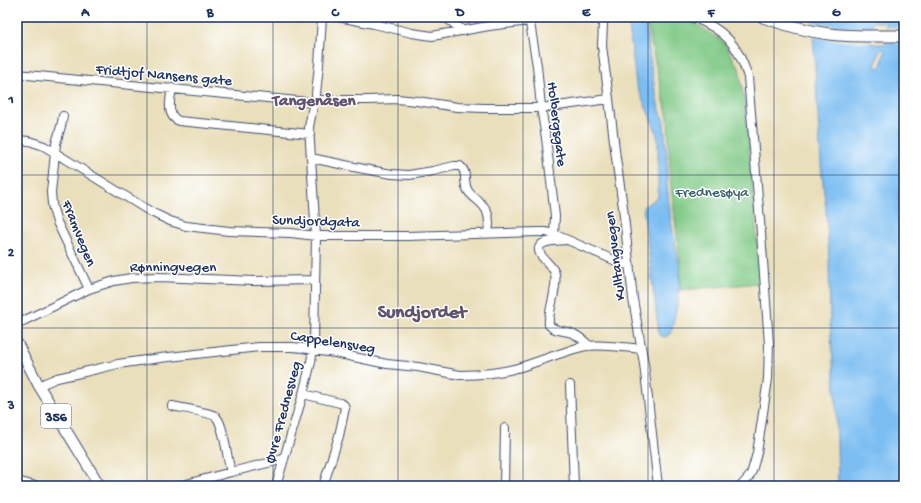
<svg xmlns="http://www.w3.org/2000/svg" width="921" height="503" font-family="'Gochi Hand',sans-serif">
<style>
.green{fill:#80c986;stroke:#4e7c72}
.water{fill:#7cbef2;stroke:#4c76a8;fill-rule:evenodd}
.pier{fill:#eadfbb}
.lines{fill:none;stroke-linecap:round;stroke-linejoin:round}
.minor-casing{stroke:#3a496c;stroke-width:10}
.major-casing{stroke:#3a496c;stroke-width:12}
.highway-casing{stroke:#3a496c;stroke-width:13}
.minor{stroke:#fff;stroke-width:8}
.major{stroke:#fff;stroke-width:10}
.highway{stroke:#fff;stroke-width:11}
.grid{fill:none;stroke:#1b2f5e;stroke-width:1;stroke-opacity:0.55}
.labels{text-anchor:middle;stroke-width:3;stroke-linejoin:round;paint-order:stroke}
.shield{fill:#fff;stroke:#5f6d8e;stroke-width:1}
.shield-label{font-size:14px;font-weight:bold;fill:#1b2f5e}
.street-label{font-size:15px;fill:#1b2f5e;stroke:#fff}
.park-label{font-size:15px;fill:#395d6a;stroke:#fff}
.quarter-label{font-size:17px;font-weight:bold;fill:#61526d;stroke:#fff}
.district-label{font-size:19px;font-weight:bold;fill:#61526d;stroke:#fff}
.neatline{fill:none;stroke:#1b2f5e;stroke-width:1.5}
.grid-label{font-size:13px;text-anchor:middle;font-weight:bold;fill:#1b2f5e}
</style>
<rect width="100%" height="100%" fill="#fff"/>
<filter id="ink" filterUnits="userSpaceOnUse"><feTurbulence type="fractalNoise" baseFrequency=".025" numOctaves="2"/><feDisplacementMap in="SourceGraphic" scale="8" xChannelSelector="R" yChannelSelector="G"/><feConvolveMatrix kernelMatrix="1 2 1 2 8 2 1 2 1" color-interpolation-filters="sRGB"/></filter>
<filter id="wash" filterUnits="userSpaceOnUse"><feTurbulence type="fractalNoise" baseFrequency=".012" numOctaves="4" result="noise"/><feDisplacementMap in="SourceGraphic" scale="16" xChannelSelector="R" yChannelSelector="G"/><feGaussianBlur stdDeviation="0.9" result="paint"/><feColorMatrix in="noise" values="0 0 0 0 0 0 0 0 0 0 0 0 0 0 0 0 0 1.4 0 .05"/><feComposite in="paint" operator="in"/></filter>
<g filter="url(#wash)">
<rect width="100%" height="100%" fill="#eadfbb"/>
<path class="green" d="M648,17H670L695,23L723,42L739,68L745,105L761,283L680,290V260L670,178L668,118L651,44L648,28Z"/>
<path class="water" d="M628,17H645C648,45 651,72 657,99C658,108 663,115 664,123L667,157V184L671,221L680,269V281L678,301L671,334L665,337L659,335L643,207L658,197V141L656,131L636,84Z
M812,17H904V486H838L836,401L830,323L829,259L826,210L821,165ZM872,22H886V44H872ZM882,49L884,50L885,52L880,68L875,67L880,51Z"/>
<path class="pier" d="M811,22L844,27L874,28V42H880H869L844,41L811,37Z
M884,27H904V42H884Z"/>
</g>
<g filter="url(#ink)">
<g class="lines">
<defs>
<path id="minor" d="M339,17L374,24L412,33L432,36L489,26L529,21
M445,17L464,31
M529,17L537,66L541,107L546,138L555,216L554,234
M692,17C724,29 738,44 748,77L761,233L769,344L768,379L757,453L752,471L749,477L741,486
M603,23L602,46L609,99L616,158L623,207L633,299L644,364L658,486
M17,74L308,102
M172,88C170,100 166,116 179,121L310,134
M316,94L319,65L322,17
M320,100H368L397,99L417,101L457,107L484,108H531L550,107L609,99
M63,116C62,126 58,135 56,144L51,192L52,204L53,209L57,222L89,289
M17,140L29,141L44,146L151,212L170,221L186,226L229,231L291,233L316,236H407L539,232H546L556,235L623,264L630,265
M311,158L364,169L392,174L409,175L433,171L454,166H460C468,172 463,181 467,189C471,198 484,202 487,212C490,219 489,226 488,233
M566,240C559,241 544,240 540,246C534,255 554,265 555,274C557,283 553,298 551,307C550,313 548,319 549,325C555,332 566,330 574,334C580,337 585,342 590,346
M17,324L89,289L114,281L131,278L159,277L254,281L315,280
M45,383L57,378L80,373L118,364L160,358L259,347H292L303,348L313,350L335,353L387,364L418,367L460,375C481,375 501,373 521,367C537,362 552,356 568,351C574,349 580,347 586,346C604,344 623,347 641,349
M570,385L574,486
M303,394L340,403L344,405L345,408L339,436L323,486
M172,406C181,408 208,412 215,416C224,422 227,460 231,472
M17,481L36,486
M179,486L231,472L284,459
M276,486L303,394L311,362L314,342L316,236L309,127L313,106
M504,486L505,428"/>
<path id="major" d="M17,343L39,386L100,486"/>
<path id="highway" d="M763,17C785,25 807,31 829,34C854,37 879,36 904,36"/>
</defs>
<use href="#minor" class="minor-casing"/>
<use href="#major" class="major-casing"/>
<use href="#highway" class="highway-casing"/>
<use href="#minor" class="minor"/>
<use href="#major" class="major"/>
<use href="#highway" class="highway"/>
</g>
</g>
<path class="grid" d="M147,17V486M273,17V486M398,17V486M523,17V486M648,17V486M774,17V486M17,175H904M17,328H904"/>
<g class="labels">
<rect class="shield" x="41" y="404" width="30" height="24" rx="3"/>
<g class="shield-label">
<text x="56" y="421">356</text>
</g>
<g class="street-label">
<text transform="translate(164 74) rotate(5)" y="5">Fridtjof Nansens gate</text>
<text transform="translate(558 124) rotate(83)" y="5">Holbergsgate</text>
<text transform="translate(316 220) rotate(2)" y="5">Sundjordgata</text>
<text transform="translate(80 233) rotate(68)" y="5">Framvegen</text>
<text transform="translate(614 256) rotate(-97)" y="5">Kulltangvegen</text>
<text x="173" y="271">Rønningvegen</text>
<text transform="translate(333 341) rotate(9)" y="5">Cappelensveg</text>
<text transform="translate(282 412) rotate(-75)" y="5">Øvre Frednesveg</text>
</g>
<g class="park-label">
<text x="712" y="196">Frednesøya</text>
</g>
<g class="quarter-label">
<text x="314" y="105">Tangenåsen</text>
</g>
<g class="district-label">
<text x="422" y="317">Sundjordet</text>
</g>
</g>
<rect width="921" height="503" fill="none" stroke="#fff" stroke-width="44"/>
<rect x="22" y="22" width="877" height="459" class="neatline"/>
<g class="grid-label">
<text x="85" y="16">A</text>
<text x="210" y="16">B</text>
<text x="335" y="16">C</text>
<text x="460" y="16">D</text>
<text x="586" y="16">E</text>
<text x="711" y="16">F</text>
<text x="836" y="16">G</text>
<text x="11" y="103">1</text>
<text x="11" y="256">2</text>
<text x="11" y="409">3</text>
</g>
</svg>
